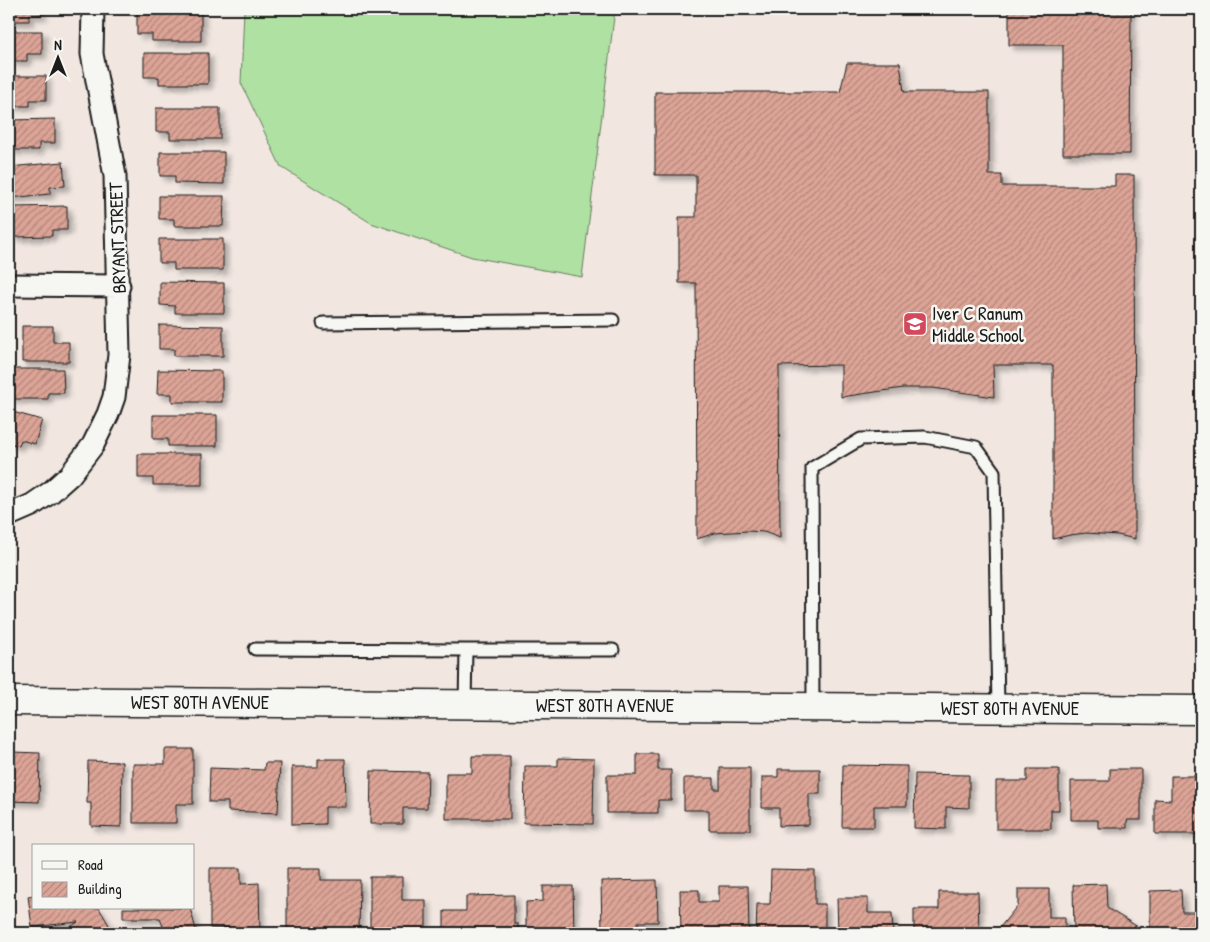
<svg xmlns="http://www.w3.org/2000/svg" width="1210" height="942" font-family="'Patrick Hand',sans-serif">
<style>
.pitch{fill:#afe1a2;stroke:#667e5f}
.building{fill:url(#building-hatch);stroke:#1c1c1c;filter:url(#shadow)}
.lines{fill:none;stroke-linecap:round;stroke-linejoin:round}
.service-casing{stroke:#1c1c1c;stroke-width:15}
.minor-casing{stroke:#1c1c1c;stroke-width:25}
.tertiary-casing{stroke:#1c1c1c;stroke-width:31}
.service{stroke:#f6f6f2;stroke-width:11}
.minor{stroke:#f6f6f2;stroke-width:21}
.tertiary{stroke:#f6f6f2;stroke-width:28}
.labels{text-anchor:middle;stroke-width:5;stroke-linejoin:round;paint-order:stroke}
.street-label{font-size:19px;fill:#1c1c1c;stroke:#f6f6f2}
.poi-label{font-size:19px;fill:#1c1c1c;stroke:#f6f6f2;text-anchor:start}
</style>
<defs>
<pattern id="building-hatch" width="6" height="6" patternUnits="userSpaceOnUse" patternTransform="scale(1.25)"><rect width="6" height="6" fill="#dca496"/><path d="M-1 1l2-2M0 6l6-6M5 7l2-2" fill="none" stroke="#b2857a"/></pattern>
<filter id="shadow"><feDropShadow dx="4.5" dy="4.5" stdDeviation="2.5" flood-color="#0004"/></filter>
</defs>
<rect width="100%" height="100%" fill="#f1e6e0"/>
<filter id="ink" filterUnits="userSpaceOnUse"><feTurbulence type="fractalNoise" baseFrequency=".02" numOctaves="2"/><feDisplacementMap in="SourceGraphic" scale="10" xChannelSelector="R" yChannelSelector="G"/><feConvolveMatrix kernelMatrix="1 2 1 2 8 2 1 2 1" color-interpolation-filters="sRGB"/></filter>
<g filter="url(#ink)">
<path class="pitch" d="M244,9H615L582,277L472,257L371,223L281,167L241,83Z"/>
<path class="building" d="M9,9H42V15H29V21H9Z
M1009,9H1131L1130,154H1063V45H1009Z
M137,11H201V41H152V34H137Z
M9,31H42V54H27V61H9Z
M144,53H208V84H159V77H144Z
M847,63H900L904,92H989V175H1002V186H1115V175H1134L1135,539L1118,535L1086,533L1070,535L1053,539V365H993L994,397L933,388H903L841,397V365L779,366L780,538L764,532L748,531L715,533L697,539L696,283H679V217H696V175H655V92H840Z
M9,76H46V100H30V106H9Z
M156,108H220V139H170V132H156Z
M55,119V143H39V150H9V120Z
M160,152H224V184L175,183V176H160Z
M63,162L65,186L50,187V194L9,198V167Z
M159,196H224L223,226H174V219H159Z
M67,206V230H52V236L13,237V207Z
M159,239H223V270H174V263H159Z
M160,282L224,283V313H175V306L160,305Z
M159,325L223,326V356H174V349H159Z
M22,326H53V342H69V362H22Z
M11,369H63L64,393H48V399H11Z
M158,370L222,371V402H172V394H157Z
M9,411L42,420L35,444L21,440L19,446L9,443Z
M153,415H217V446H168V439H153Z
M138,454H202V485H153V478H138Z
M165,749H193V804H176V823H133V764H165Z
M13,752L40,753L39,802L9,801V762H13Z
M637,754H658V770H671V800H658V813H607V775H637Z
M472,756H510V819H446V773H472Z
M558,758L594,759L593,824L524,823L525,766H558Z
M318,759H345L346,807H325V824L292,825V767H318Z
M88,761L122,762L121,827L91,826V803H87Z
M265,763H280L278,813L228,811V802H209L210,768L264,770Z
M843,765L907,766V806H874V827H842Z
M720,768H750V830H709V810H684V778H714V789H720Z
M778,769H820V794H809V825L779,826V808H762V777H778Z
M1027,769H1059V810H1051V829H996V781H1027Z
M1110,769H1141V820H1127V828H1098V820H1071V781H1110Z
M371,771L428,772L427,808H403V824H370Z
M915,774L969,775V808L946,807V829L914,828Z
M1171,776H1201V834H1155V799L1171,800Z
M210,868H241V884L259,883L260,933H236V928H210Z
M287,868H321V880H360L359,933H287Z
M771,870L815,871V904H825V933H756L757,904H770Z
M370,877H402V900H426V933H396V930H370Z
M657,880L658,922H638V933H602L601,881Z
M1106,884L1107,908L1138,927L1134,933H1074L1073,885Z
M543,886H573L574,933H526V902L543,901Z
M719,886H748L749,933H681L680,890H699V902H719Z
M1018,889H1049V917H1065V933H998L996,932L1018,905Z
M1181,890L1182,912H1201V933H1150V891Z
M939,892H978L979,933H914V909H939Z
M34,895V908H99L109,925L97,933H73L69,928L78,922L32,927L28,896Z
M514,895V924H518V933H444V911H466V896Z
M837,898H868V913H892L893,933H838Z
M123,908H190L197,933H165L160,918H123Z"/>
<g class="lines">
<defs>
<path id="service" d="M323,323L613,320
M255,649L466,650L465,704
M466,650H613
M813,707L812,468L861,439L925,437L976,447L994,472L998,708"/>
<path id="minor" d="M9,285L119,286
M9,515L32,505L51,492L70,475L93,445L108,414L114,397L119,355L115,176L92,54L93,9"/>
<path id="tertiary" d="M9,701L1201,710"/>
</defs>
<use href="#service" class="service-casing"/>
<use href="#minor" class="minor-casing"/>
<use href="#tertiary" class="tertiary-casing"/>
<use href="#service" class="service"/>
<use href="#minor" class="minor"/>
<use href="#tertiary" class="tertiary"/>
</g>
</g>
<defs>
<symbol id="school-square" viewBox="-11 -11 22 22"><rect x="-9" y="-9" width="18" height="18" rx="4" fill="#d1495b" stroke="#f6f6f2"/><path d="M0-5L7-2L0 1L-7-2ZM-4 1L0 2.5L4 1V4Q0 6-4 4Z" fill="#fff"/></symbol>
</defs>
<g fill-rule="evenodd">
<use href="#school-square" x="901" y="310" width="28" height="28"/>
</g>
<g class="labels">
<g class="street-label">
<text transform="translate(117 238) rotate(-92)" y="7">BRYANT STREET</text>
<text x="200" y="709">WEST 80TH AVENUE</text>
<text x="605" y="712">WEST 80TH AVENUE</text>
<text x="1010" y="715">WEST 80TH AVENUE</text>
</g>
<g class="poi-label">
<text x="932" y="320">Iver C Ranum<tspan x="932" dy="22">Middle School</tspan></text>
</g>
</g>
<rect width="1210" height="942" fill="none" stroke="#f6f6f2" stroke-width="30"/>
<rect x="15" y="15" width="1180" height="912" fill="none" stroke="#1c1c1c" stroke-width="2" filter="url(#ink)"/>
<rect x="32" y="844" width="162" height="65" fill="#f6f6f2" stroke="#9f9f9c"/>
<rect x="42" y="861" width="25" height="8" fill="#f6f6f2" stroke="#9f9f9c"/>
<text x="78" y="870" font-size="15" fill="#1c1c1c">Road</text>
<rect x="42" y="882" width="25" height="15" fill="url(#building-hatch)" stroke="#9f9f9c"/>
<text x="78" y="894" font-size="15" fill="#1c1c1c">Building</text>
<g transform="translate(58 58)" stroke="#f6f6f2" stroke-width="4" paint-order="stroke">
<path d="M0-4L9 19L0 12L-9 19Z" fill="#1c1c1c"/>
<text y="-8" font-size="14" font-weight="bold" text-anchor="middle" fill="#1c1c1c">N</text>
</g>
</svg>
